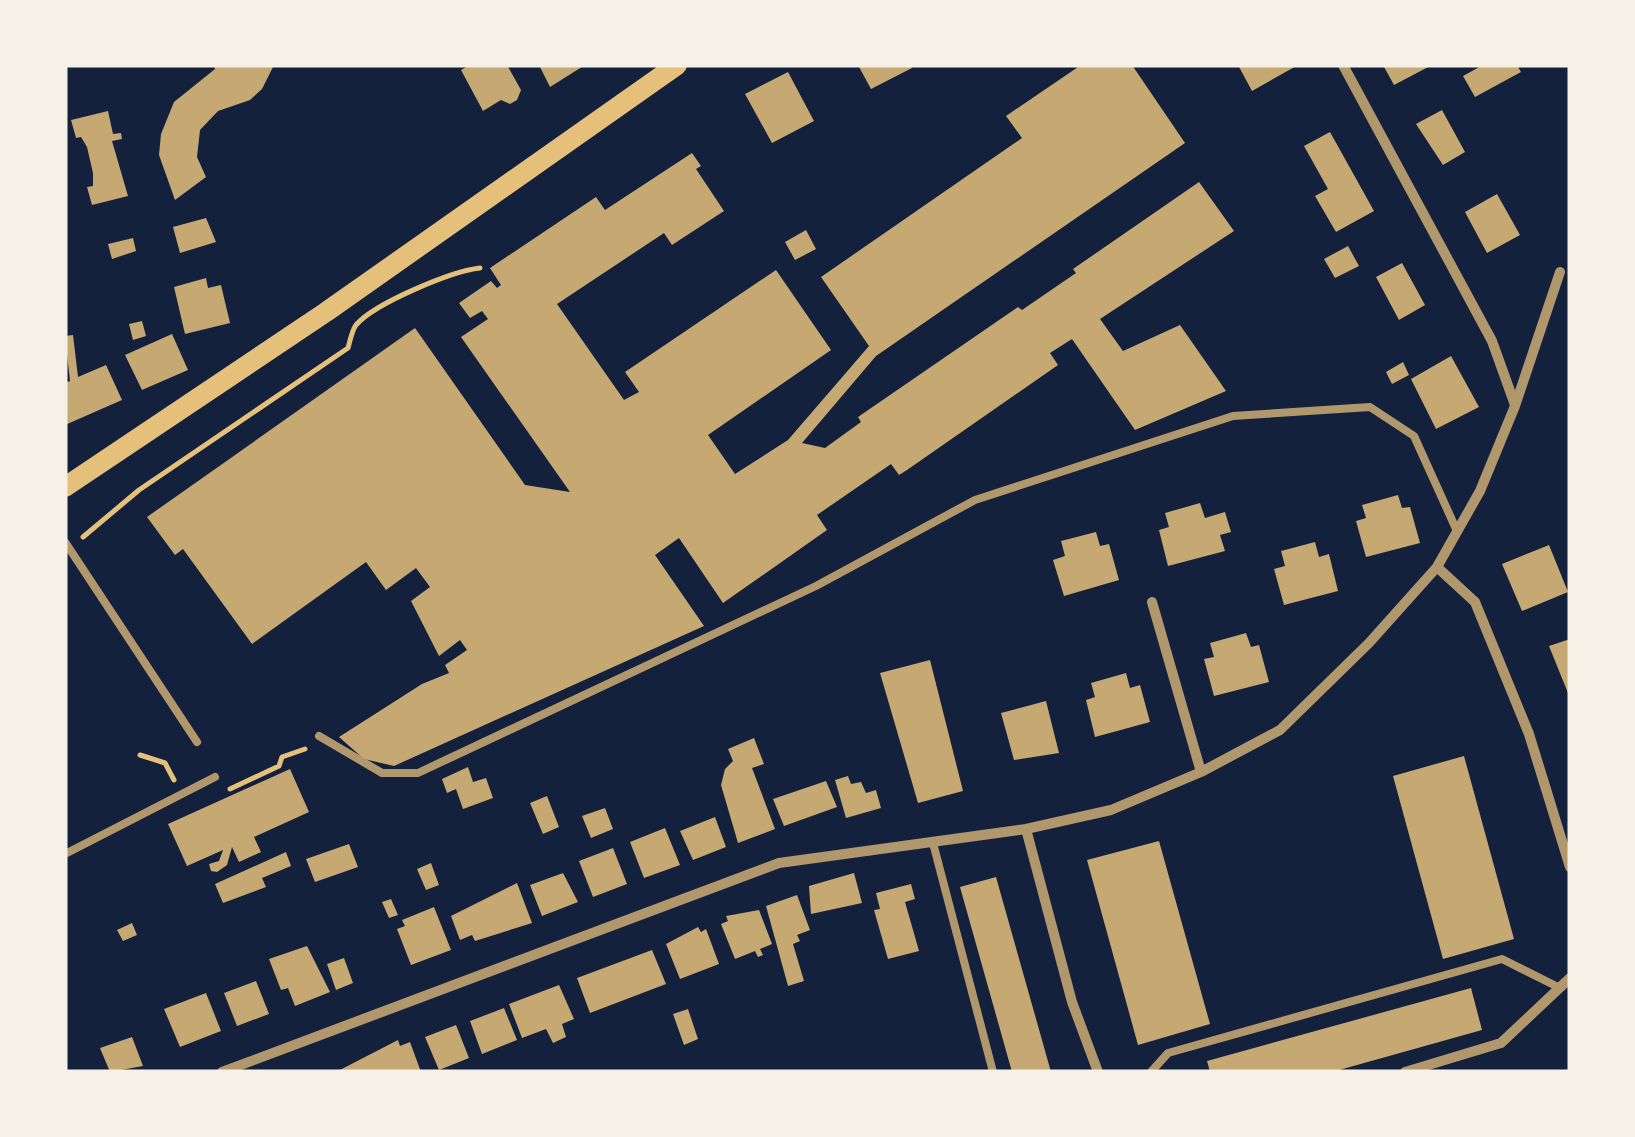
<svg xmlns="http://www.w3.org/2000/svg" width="1635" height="1137" font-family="'Source Serif 4',serif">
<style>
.building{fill:#c6a872}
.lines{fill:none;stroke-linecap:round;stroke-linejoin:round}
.path{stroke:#e5c07b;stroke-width:5}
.service{stroke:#b1986c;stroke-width:8}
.minor{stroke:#b1986c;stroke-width:10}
.secondary{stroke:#e5c07b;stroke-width:20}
</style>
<rect width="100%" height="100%" fill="#14213d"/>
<path class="building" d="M214,65H274L262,89L250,100L218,111L200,130L197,157L206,177L175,200L159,155L161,134L174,102L215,69Z
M470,65H507L521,90L517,100L510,104L501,100L483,111L461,70Z
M539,65H585L550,87Z
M858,65H910L912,68L871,89Z
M1081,65H1132L1185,143L876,356L802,443L825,448L861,422L858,417L1018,307L1022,310L1076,273L1073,269L1199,182L1234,231L1100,319L1123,351L1180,325L1226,391L1135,430L1072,339L1050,353L1058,365L907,470L899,475L891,464L817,515L827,530L723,603L679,538L655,555L704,626L394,766L364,759L339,737L422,684L449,673L445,665L467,650L460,640L439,656L411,601L430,587L416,568L386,590L366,562L252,644L183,549L175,555L147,517L415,328L525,485L570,492L461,337L488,319L482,311L470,318L459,303L491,281L497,288L501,285L490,268L596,197L605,210L692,153L701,166L696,169L724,211L672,245L664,233L557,304L624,400L639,392L625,372L776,270L831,350L708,435L735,474L788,440L869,346L821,277L1022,138L1006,116Z
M1238,65H1298L1252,91Z
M1383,65H1432L1394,85Z
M1483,65H1517L1521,72L1475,97L1463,76Z
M788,72L814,121L772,143L745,94Z
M1442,110L1465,152L1443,165L1416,124Z
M108,111L113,134L121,133L122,139L112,141L128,196L92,205L87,187L93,186V173L87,147L81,137L76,138L71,120Z
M1330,132L1374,211L1336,232L1315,196L1328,189L1304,146Z
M1497,194L1520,235L1487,253L1465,212Z
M206,218L216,242L180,253L173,227Z
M806,230L816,249L795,260L785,242Z
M133,238L136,251L112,259L108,244Z
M1348,246L1359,266L1335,278L1324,259Z
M1402,263L1425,305L1399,320L1376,277Z
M206,278L208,288L221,285L230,323L185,334L174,287Z
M142,321L146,336L133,340L129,324Z
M172,334L188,370L142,390L125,355Z
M73,335L78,377L106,365L122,400L65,425V383L70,381L65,336Z
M1451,356L1479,407L1436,429L1411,379Z
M1403,362L1409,375L1392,384L1386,372Z
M1398,495L1402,508L1410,507L1420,543L1366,557L1356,521L1366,518L1362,505Z
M1200,503L1205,518L1225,512L1231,532L1220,535L1225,551L1168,566L1159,530L1169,527L1165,513Z
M1096,532L1100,546L1109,544L1119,580L1064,596L1053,560L1065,556L1061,541Z
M1315,542L1319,557L1329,554L1338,591L1284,605L1274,569L1285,566L1281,551Z
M1549,545L1568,592L1522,611L1502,564Z
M1246,633L1251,647L1259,645L1269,682L1214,696L1204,659L1214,657L1210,643Z
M1570,639V698L1549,646Z
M930,660L963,791L918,803L880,673Z
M1126,673L1130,688L1140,685L1150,722L1095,737L1086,700L1095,697L1091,683Z
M1046,701L1059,753L1014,760L1001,713Z
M754,738L764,764L752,768L775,829L738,843L721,785L725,769L733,761L728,749Z
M1464,756L1514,939L1443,959L1393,776Z
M468,767L473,782L486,778L493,798L463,809L456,789L447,793L442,779Z
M290,769L309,812L254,837L261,852L239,862L232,847L227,865L217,872L211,871L209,864L219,861L223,850L187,866L168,824Z
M848,776L851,784L861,782L866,793L876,790L881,808L846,818L835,780Z
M826,781L837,807L784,826L773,799Z
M547,796L559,827L543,834L530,803Z
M605,808L613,829L591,838L582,816Z
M715,817L726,847L693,860L680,831Z
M665,828L680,865L644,878L630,842Z
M1159,841L1210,1024L1138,1045L1087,860Z
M349,844L358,867L315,882L306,859Z
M613,848L627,884L593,897L579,861Z
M286,852L291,866L262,878L266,887L223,903L215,884Z
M431,863L439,885L426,890L417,869Z
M563,873L578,902L542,916L530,885Z
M854,873L862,903L811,914L809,886Z
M996,877L1051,1072H1012L960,887Z
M517,883L532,923L475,941L472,935L460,940L451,916Z
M911,884L915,899L905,902L919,951L888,959L874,910L880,909L876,893Z
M797,895L810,930L797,935L800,941L793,944L804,981L788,986L766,906Z
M391,899L398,915L389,918L382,902Z
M434,907L451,950L411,965L397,929L405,926L402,920Z
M759,910L772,944L760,949L763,955L758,957L755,951L735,959L721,924L728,921L726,916Z
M132,923L137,935L123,941L117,930Z
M698,927L701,932L706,929L719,964L680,979L666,944Z
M307,946L330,992L295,1006L288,988L281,990L269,959Z
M652,950L666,984L590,1013L577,978Z
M344,958L353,983L336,990L327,964Z
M256,981L269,1014L237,1026L224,993Z
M559,985L574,1019L562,1024L566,1037L553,1043L546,1029L522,1038L509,1004Z
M1471,988L1482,1030L1332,1072H1210L1207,1061Z
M206,993L221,1031L180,1047L164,1009Z
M504,1008L517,1040L482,1054L470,1021Z
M688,1009L698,1039L684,1045L673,1014Z
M456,1025L469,1058L439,1070L425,1037Z
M132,1037L143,1066L110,1072L100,1048Z
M398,1040L400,1046L410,1042L421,1072H336Z"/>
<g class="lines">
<path class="path" d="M83,537L139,490L348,348C350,341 352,330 356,325C375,303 452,271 480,268
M140,755L165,763L174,780
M230,789L279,766L282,757L305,749"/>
<path class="service" d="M65,542L197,742
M319,736L382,773H418L816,586L975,500L1233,416L1370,407L1414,436L1457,531
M933,843L993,1072
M65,854L215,777
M1151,1072L1168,1053L1502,959L1560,988"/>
<path class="minor" d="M1343,65L1492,341L1515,405
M1437,567L1475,602L1529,734L1570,867
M1152,602L1201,772
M1026,829L1072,1002L1098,1072
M222,1072L779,863L1026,829L1111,810L1201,772L1280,730L1369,643L1437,567L1480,491L1515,406L1560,272
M1405,1072L1501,1043L1570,978"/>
<path class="secondary" d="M65,487L326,312L677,65"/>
</g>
<rect width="1635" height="1137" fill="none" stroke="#f6f1e7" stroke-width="135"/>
</svg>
